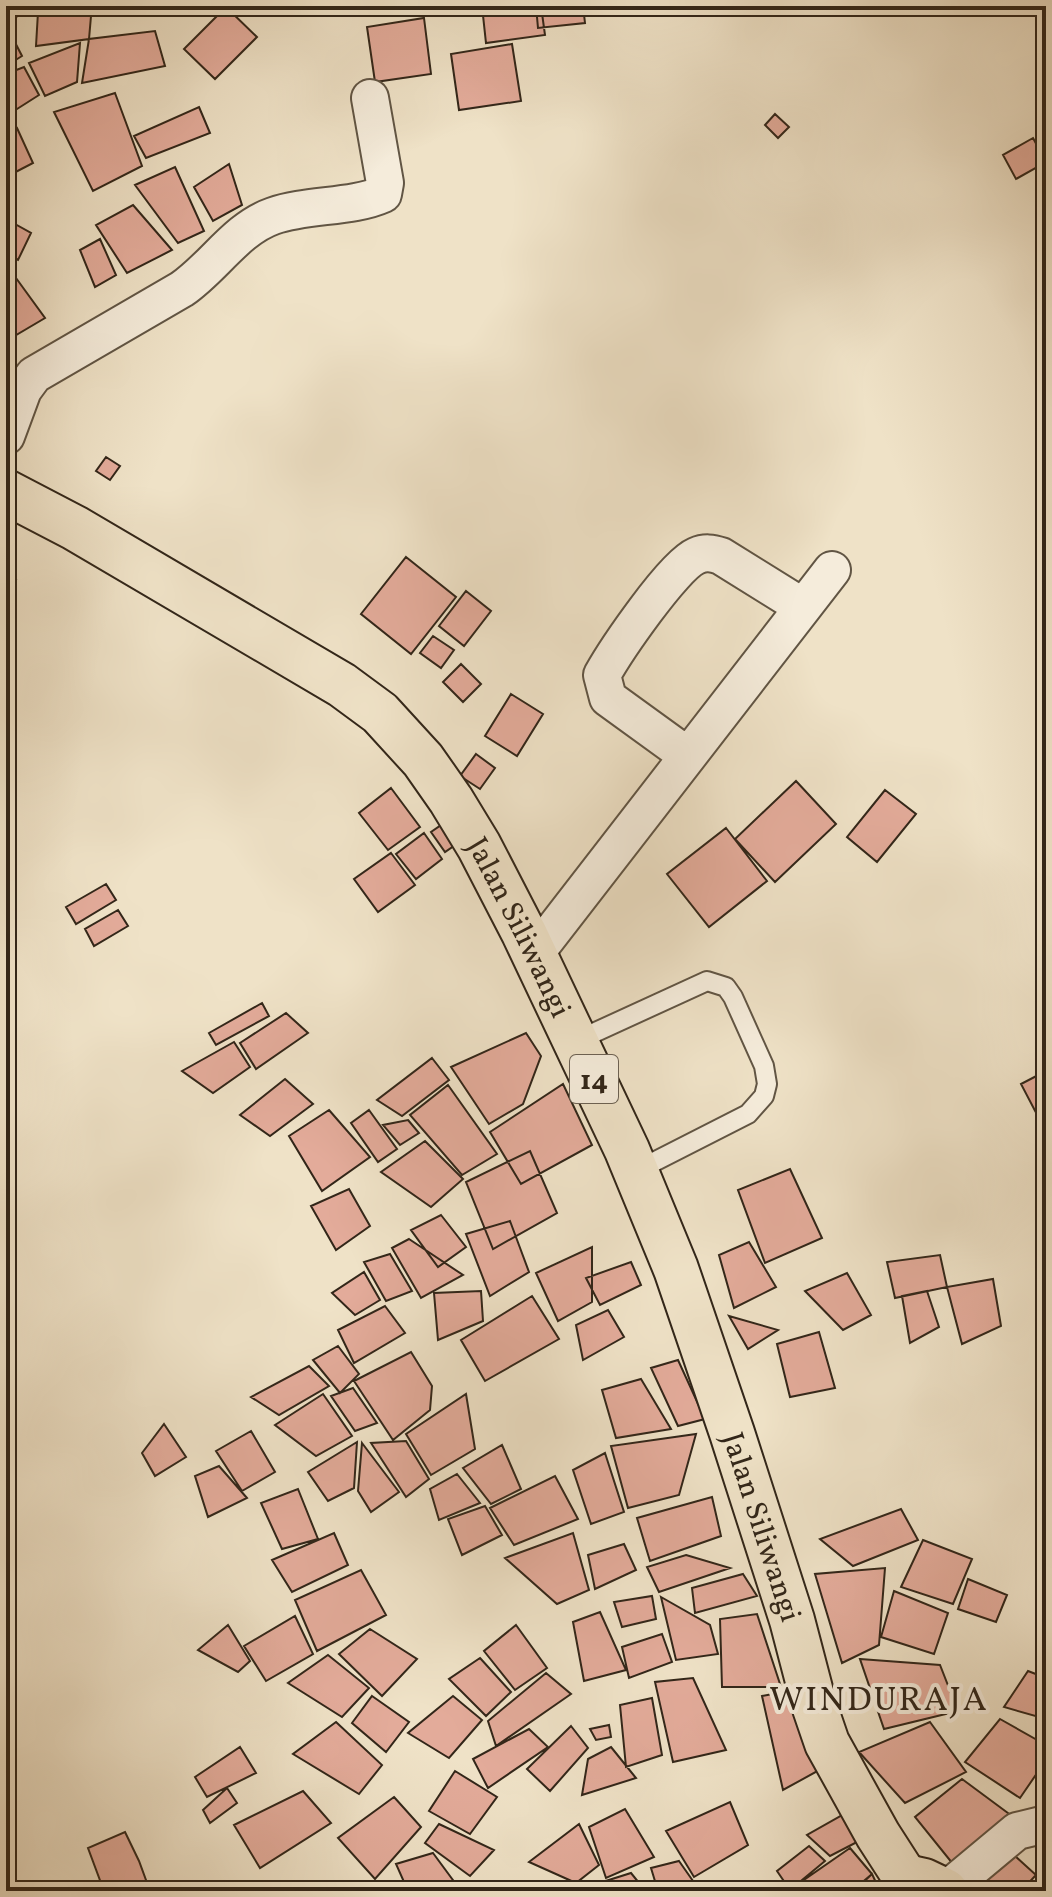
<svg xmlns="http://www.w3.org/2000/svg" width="1052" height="1897" font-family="Vollkorn,serif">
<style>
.building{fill:#e3ab9a;stroke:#322619;stroke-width:2}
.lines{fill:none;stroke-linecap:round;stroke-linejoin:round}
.service-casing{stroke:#615544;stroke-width:22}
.minor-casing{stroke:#615544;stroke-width:40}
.primary-casing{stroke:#322619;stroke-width:48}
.trunk-casing{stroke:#322619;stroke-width:48}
.service{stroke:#f5ecdb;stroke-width:18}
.minor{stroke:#f5ecdb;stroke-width:36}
.primary{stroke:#efe2c7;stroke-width:44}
.trunk{stroke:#efe2c7;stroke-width:44}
.labels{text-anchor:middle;stroke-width:8;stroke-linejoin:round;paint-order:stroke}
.shield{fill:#f5ecdb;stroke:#6c6153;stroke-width:2}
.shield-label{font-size:28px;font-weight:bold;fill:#322619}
.street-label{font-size:30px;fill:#322619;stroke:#f5ecdb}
.quarter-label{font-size:34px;letter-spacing:2px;fill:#322619;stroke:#f5ecdb}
</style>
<rect width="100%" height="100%" fill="#efe2c7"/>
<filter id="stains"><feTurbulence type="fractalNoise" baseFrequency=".0025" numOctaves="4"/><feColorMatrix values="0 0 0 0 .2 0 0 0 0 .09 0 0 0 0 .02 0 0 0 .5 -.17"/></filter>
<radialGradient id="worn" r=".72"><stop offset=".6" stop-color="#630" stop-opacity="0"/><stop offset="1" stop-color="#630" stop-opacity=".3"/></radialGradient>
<path class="building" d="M6,6H38L12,19Z
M202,6H220L207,14Z
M482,6H541L545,35L486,43Z
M536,6H583L585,23L538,28Z
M226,7L257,37L215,79L184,49Z
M38,12L91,16L89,39L36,46Z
M424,18L431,74L375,82L367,27Z
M6,25L22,56L6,66Z
M155,31L165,66L82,83L89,39Z
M80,43L77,82L45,96L29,63Z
M512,44L521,101L459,110L451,54Z
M24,67L39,95L6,116V74Z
M115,93L142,166L93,191L54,112Z
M199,107L210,133L146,158L134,136Z
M775,114L789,127L778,138L765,125Z
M17,128L33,163L6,177V137Z
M1033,138L1046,162L1016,179L1003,155Z
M229,164L242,205L213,221L194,187Z
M175,167L204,231L178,243L135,185Z
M133,205L172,250L127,273L96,225Z
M6,219L31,233L18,260L6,254Z
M100,239L116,275L95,287L80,250Z
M16,278L45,318L6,341V284Z
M106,457L120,466L110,480L96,471Z
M406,557L456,597L411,654L361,614Z
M6,572L16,580L6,594Z
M466,591L491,611L464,646L439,626Z
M433,636L454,650L441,668L420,653Z
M461,664L481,684L463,702L443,682Z
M511,694L543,714L517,756L485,736Z
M476,754L495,768L480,789L460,776Z
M796,781L836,824L775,882L735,839Z
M391,788L420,827L388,850L359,813Z
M885,790L916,814L877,862L847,837Z
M447,821L461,841L445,852L431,832Z
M726,828L767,881L709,927L667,874Z
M424,833L442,859L416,879L396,854Z
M391,853L415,885L378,912L354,879Z
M106,884L116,900L76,924L66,907Z
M118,910L128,926L94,946L85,929Z
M262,1003L269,1016L216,1045L209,1033Z
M286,1013L308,1033L256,1069L240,1043Z
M526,1033L541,1056L523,1104L489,1124L451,1067Z
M234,1042L250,1067L213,1093L182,1071Z
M432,1058L449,1080L402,1116L377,1100Z
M1046,1071V1127L1044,1128L1021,1084Z
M285,1079L313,1104L270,1136L240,1115Z
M563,1084L592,1145L521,1184L490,1132Z
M448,1085L497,1154L462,1175L410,1115Z
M329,1110L370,1157L322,1191L289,1136Z
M369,1110L397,1149L378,1162L351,1123Z
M408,1120L419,1133L400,1145L383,1125Z
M425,1141L463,1179L431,1207L381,1172Z
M530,1151L557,1213L493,1249L466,1182Z
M790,1169L822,1238L765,1263L738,1190Z
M349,1189L370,1226L336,1250L311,1206Z
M441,1215L466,1247L438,1267L411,1230Z
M510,1221L529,1272L490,1296L466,1234Z
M409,1239L463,1275L421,1298L392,1248Z
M749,1242L776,1287L734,1308L719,1255Z
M592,1247V1302L558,1321L536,1273Z
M390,1254L412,1291L386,1301L364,1262Z
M940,1255L947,1287L895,1298L887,1262Z
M631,1262L641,1285L600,1305L586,1278Z
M364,1272L380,1300L355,1315L332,1293Z
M847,1273L871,1315L843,1330L805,1291Z
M993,1279L1001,1326L962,1344L947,1287Z
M481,1291L483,1321L438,1340L434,1293Z
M927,1291L939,1327L910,1343L902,1296Z
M532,1296L559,1339L485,1381L461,1340Z
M385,1306L405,1333L354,1363L338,1330Z
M608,1310L624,1337L583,1360L576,1325Z
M729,1316L778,1330L748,1349Z
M819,1332L835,1388L790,1397L777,1344Z
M338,1346L359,1374L340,1393L313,1360Z
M411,1352L432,1386L430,1410L393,1440L354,1381Z
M678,1360L705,1419L678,1426L651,1368Z
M309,1366L329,1386L279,1415L251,1397Z
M641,1379L671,1429L616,1438L602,1390Z
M353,1388L377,1423L355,1431L331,1396Z
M323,1394L352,1436L316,1456L275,1425Z
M466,1394L475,1449L431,1475L406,1434Z
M164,1424L186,1457L155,1476L142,1453Z
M251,1431L275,1472L242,1491L216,1451Z
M696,1434L679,1495L628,1508L611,1446Z
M406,1441L429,1479L406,1497L371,1443Z
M357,1442L354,1488L328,1501L308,1472Z
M362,1443L399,1492L371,1512L358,1491Z
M502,1445L521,1489L491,1504L463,1468Z
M605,1453L624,1512L591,1524L573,1470Z
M219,1466L247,1498L208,1517L195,1476Z
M457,1474L480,1503L439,1520L430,1489Z
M555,1476L578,1519L514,1545L490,1508Z
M298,1489L318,1539L282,1549L261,1503Z
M712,1497L721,1536L650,1561L637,1518Z
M485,1506L502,1535L462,1555L448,1519Z
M901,1509L918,1540L853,1566L820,1539Z
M334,1533L348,1565L292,1592L272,1560Z
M573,1533L589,1590L557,1604L505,1558Z
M923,1540L972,1559L953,1604L901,1587Z
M624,1544L636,1570L595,1589L588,1555Z
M686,1555L730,1568L659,1592L647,1567Z
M885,1568L879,1645L842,1663L815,1574Z
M361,1570L386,1615L317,1651L295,1600Z
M743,1574L757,1596L695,1613L692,1588Z
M968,1579L1007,1595L996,1622L958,1609Z
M894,1591L948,1613L934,1654L881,1637Z
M652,1596L656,1619L622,1627L614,1602Z
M661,1597L710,1625L718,1654L676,1660Z
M600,1612L626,1670L584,1681L573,1622Z
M757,1614L781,1687H722L720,1619Z
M295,1616L313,1654L266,1681L244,1646Z
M228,1625L250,1661L238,1672L198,1650Z
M516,1625L547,1668L515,1690L484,1651Z
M370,1629L417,1659L382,1696L339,1654Z
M662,1634L672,1662L629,1678L622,1647Z
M328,1655L369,1688L342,1717L288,1683Z
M480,1658L511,1692L486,1716L449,1679Z
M860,1659L940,1665L958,1711L884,1729Z
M1028,1671L1046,1678V1719L1004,1707Z
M546,1673L571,1694L496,1746L488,1721Z
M693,1678L726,1750L673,1762L655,1682Z
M800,1689L823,1768L783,1790L762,1696Z
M372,1696L409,1722L386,1752L352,1723Z
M453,1696L482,1720L449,1758L408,1733Z
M652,1698L662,1755L626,1767L620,1705Z
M1000,1719L1046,1745V1760L1020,1798L965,1762Z
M336,1722L382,1765L359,1794L293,1754Z
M930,1722L966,1772L905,1803L859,1752Z
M609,1725L611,1737L596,1740L590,1729Z
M571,1726L588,1748L550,1791L527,1769Z
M529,1729L548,1747L488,1788L473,1759Z
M240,1747L256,1773L207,1797L195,1777Z
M611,1747L636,1778L582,1795L588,1759Z
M455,1771L497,1797L470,1834L429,1811Z
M962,1779L1016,1819L957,1869L915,1817Z
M227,1788L237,1803L210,1823L203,1810Z
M303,1791L331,1823L260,1868L234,1825Z
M394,1797L421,1827L375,1879L338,1838Z
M730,1802L748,1845L694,1877L666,1831Z
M625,1809L654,1857L606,1878L589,1827Z
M846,1813L859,1841L830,1856L807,1835Z
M439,1824L494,1850L470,1876L425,1843Z
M579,1824L599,1865L576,1883L529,1862Z
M125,1832L139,1861L150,1891H104L88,1848Z
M809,1846L825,1861L790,1890L777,1871Z
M850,1848L872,1874L852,1891H808L801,1882Z
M433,1853L461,1891H408L396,1864Z
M1015,1856L1036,1875L1021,1891H979L975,1888Z
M679,1861L700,1891H658L651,1868Z
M631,1873L644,1889L574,1891Z
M872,1874L880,1891H854Z
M1046,1881V1891H1034Z
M384,1882L388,1891H360Z"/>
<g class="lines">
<defs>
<path id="service" d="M576,1041L707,981L726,987L733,997L764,1066L767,1084L764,1096L748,1114L636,1171"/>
<path id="minor" d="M6,436L23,390L34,375L182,289C214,267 236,229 273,216C307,204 352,208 383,194L385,183L370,98
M688,756L608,698L602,675C616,650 673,566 696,556C705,552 712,553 721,556L803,607
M534,955L832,570
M945,1891L1017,1831L1046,1824"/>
<path id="primary" d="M906,1877L924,1881L945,1891"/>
<g id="trunk">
<path id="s1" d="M6,492L75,528L342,685L380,713L423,760L451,800L479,846L524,933L627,1150L676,1269L732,1433L792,1620L815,1708L827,1743L878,1835L914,1891"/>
</g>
</defs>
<use href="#service" class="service-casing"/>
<use href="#minor" class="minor-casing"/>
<use href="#primary" class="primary-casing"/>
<use href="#trunk" class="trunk-casing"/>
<use href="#service" class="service"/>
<use href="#minor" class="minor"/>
<use href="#primary" class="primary"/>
<use href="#trunk" class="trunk"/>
</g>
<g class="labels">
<rect class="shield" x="570" y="1055" width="48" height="48" rx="6"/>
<g class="shield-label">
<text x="594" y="1089">14</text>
</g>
<g class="street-label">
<text dy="10" stroke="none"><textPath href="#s1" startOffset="692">Jalan Siliwangi</textPath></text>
<text dy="10" stroke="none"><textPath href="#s1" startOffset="1340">Jalan Siliwangi</textPath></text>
</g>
<g class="quarter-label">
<text x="879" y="1710">WINDURAJA</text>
</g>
</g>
<rect width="1052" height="1897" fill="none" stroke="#efe2c7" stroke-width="32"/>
<rect x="8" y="8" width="1036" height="1881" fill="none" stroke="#322619" stroke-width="4"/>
<rect x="16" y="16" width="1020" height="1865" fill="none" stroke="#322619" stroke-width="2"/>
<rect width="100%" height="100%" filter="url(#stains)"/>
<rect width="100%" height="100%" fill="url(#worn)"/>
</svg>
